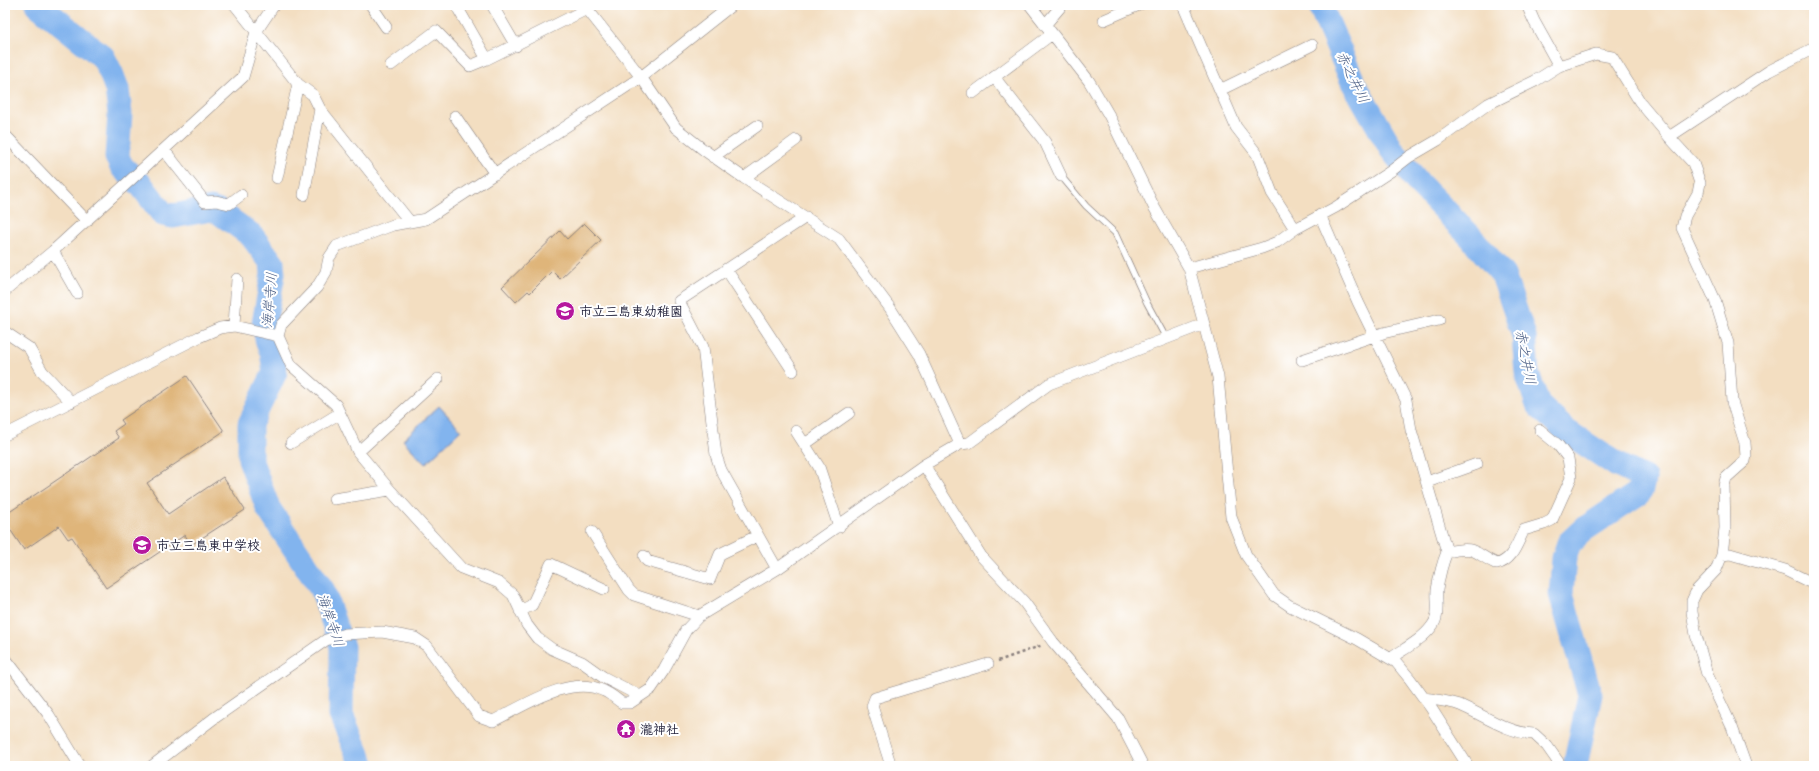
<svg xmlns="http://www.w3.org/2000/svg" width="1819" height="771" font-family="Dekko,'Klee One',sans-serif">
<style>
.water{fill:#82b4ee;stroke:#526b94}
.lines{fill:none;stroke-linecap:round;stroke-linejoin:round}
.river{stroke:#82b4ee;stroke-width:25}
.building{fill:#dfb57a}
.service-casing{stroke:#8a807e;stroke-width:7}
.minor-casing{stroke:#8a807e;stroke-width:12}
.path{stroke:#8a807e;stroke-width:2.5;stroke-dasharray:3 3;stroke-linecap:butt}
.service{stroke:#fff;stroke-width:5.5}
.minor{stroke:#fff;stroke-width:11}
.labels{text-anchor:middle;stroke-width:4;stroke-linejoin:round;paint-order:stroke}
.poi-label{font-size:13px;font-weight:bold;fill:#22223b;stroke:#fff;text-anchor:start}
.water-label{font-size:14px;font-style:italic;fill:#485c83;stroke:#fff}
</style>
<rect width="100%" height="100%" fill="#fff"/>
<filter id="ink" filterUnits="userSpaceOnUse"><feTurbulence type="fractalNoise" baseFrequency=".025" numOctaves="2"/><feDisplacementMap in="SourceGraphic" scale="8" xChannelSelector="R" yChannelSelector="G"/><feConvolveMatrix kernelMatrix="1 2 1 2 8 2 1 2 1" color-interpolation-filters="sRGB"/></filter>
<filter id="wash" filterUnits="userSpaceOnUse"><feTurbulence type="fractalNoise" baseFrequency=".012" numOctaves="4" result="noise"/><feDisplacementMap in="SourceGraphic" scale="16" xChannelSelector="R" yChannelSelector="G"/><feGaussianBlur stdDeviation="0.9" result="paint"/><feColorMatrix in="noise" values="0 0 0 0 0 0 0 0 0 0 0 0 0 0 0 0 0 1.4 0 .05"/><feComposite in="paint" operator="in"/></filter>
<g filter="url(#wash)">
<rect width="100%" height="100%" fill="#f3dec1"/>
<path class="water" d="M439,406L461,430L425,464L403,440Z"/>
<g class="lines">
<path class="river" d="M38,5L103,57L111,73L117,89L120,114L117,157L122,167L141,185L163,214L173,216L211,209L219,212L251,235L272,263L273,274L264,324L268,343L272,352L275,372L250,424V459L268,508L323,591L342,647L341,715L363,766
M1320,5L1353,82L1392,150L1420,185L1471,237L1503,275L1524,336L1527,373L1538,405L1566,431L1617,465L1644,478L1640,492L1583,530L1569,543L1564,558L1561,594L1590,695L1575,766"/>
</g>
<g id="blocks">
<path class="building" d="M584,223L601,240L560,279L552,271L530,293L528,291L516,302L502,287L560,231L567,239Z
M187,376L224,431L147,483L168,514L223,477L245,510L191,545L185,535L106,588L72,537L68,539L59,526L24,550L5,522V515L119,438L114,431L124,424L121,420Z"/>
</g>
</g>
<g filter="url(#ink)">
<use href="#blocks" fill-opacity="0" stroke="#8a807e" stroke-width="1"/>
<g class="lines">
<defs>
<path id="service" d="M1061,176L1086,206L1115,233L1147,303L1166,338"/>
<path id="minor" d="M235,5L298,84L313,95L320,109L410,222
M371,5L386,27
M456,5L487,59L587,9
M492,5L516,46
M584,5L641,77L676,128L704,150L744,178L839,239L890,308L919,354L960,444
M1030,5L1089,81L1110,117L1154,207L1189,268L1218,377L1231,517L1246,555L1274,595L1290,606L1357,639L1396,662L1410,679L1431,708L1468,766
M1183,5L1236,127L1257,154L1272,193L1295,229
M1527,5L1534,21L1559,66
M1104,20L1139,5
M1045,25L1062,5
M391,65L436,31L470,66L487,59
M994,77L1045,142L1061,176
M1220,90L1312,45
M973,93L1052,34
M455,116L495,174
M5,135L87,221
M1669,137L1769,71L1814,48
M164,150L205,202L216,201L229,204L241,195
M713,157L757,126
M277,178L298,84
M744,178L796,140
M304,195L320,109
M1320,215L1358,302L1406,400L1411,430L1447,552C1442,564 1439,577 1437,590C1436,601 1440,617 1432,626C1422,640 1404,649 1391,658
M53,251L77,293
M1189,268L1262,248L1277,242L1295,229L1336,207L1391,171L1409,157L1438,140L1488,104L1535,81L1559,66L1596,54L1612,57L1640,102L1671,139L1693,163L1700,183L1698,193L1685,216L1682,228L1715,300L1728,343L1732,402L1745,443L1746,456L1745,461L1726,478L1724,486L1725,528L1722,555L1716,570L1697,590L1692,601V612L1696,635L1707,674L1732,727L1746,766
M726,269L793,371
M5,291L53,251L243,77L256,32L274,5
M234,326L237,279
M5,332L29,348L42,371L71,402
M278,336L291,365L336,405L358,452L390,490L461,568L499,583L513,595L527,625L537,638L552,649L582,662L603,677L640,696
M1302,360L1383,333L1439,320
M796,431L819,467L839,527
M5,435L199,337L220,328L234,326L278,336L281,325L317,287L326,272L329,258L337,246L393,225L426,219L641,77L732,5
M291,443L340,413
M805,444L849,413
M358,452L438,379
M1427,482L1477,464
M334,499L390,490
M592,532L629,590L634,595L699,616
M1447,552C1477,545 1473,553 1497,564C1513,560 1517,543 1524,530L1544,524L1552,520L1571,478L1568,458L1558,445L1540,430
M1722,555L1730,554L1785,570L1814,584
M644,556L647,561L710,579L720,554L757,536
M777,569L721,470L716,455L703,347L679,301L806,217
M520,611L532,605L551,564L604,589
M5,658L49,715L80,766
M1424,698C1435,700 1449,701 1460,705C1483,715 1508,733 1534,734L1547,746L1561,766
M152,766L213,719L326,640L345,634L382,632L415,638L427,646L479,716L493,721C524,706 570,674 604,691C611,694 616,699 622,703H630L651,689L664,670L686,630L699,616L777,569L924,465
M891,766L872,706L875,698L988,664
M1143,766L1118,718L1053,642L1024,602L981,556L924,465L960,444L969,443L1049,384L1204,324"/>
</defs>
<use href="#service" class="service-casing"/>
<use href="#minor" class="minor-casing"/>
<path class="path" d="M998,661L1043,645"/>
<use href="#service" class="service"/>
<use href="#minor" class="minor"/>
</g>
</g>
<defs>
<symbol id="school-disc" viewBox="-11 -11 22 22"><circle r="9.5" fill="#b5179e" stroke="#fff"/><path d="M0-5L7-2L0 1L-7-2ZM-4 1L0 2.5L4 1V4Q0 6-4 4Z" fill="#fff"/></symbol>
<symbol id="temple-disc" viewBox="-11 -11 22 22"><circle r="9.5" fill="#b5179e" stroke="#fff"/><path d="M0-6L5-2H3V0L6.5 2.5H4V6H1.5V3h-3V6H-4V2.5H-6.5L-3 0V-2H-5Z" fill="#fff"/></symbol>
</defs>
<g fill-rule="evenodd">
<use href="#school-disc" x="554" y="300" width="22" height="22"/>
<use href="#school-disc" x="131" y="534" width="22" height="22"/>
<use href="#temple-disc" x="615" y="718" width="22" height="22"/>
</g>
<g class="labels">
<g class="poi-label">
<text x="579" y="316">市立三島東幼稚園</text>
<text x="156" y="550">市立三島東中学校</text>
<text x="640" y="734">瀧神社</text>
</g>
<g class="water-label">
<text transform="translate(1353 77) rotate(64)" y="5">赤之井川</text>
<text transform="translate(269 300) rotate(-85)" y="5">海岸寺川</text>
<text transform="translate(1526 357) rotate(79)" y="5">赤之井川</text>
<text transform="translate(331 620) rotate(71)" y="5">海岸寺川</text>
</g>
</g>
<rect width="1819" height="771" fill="none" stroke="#fff" stroke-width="20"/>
</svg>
